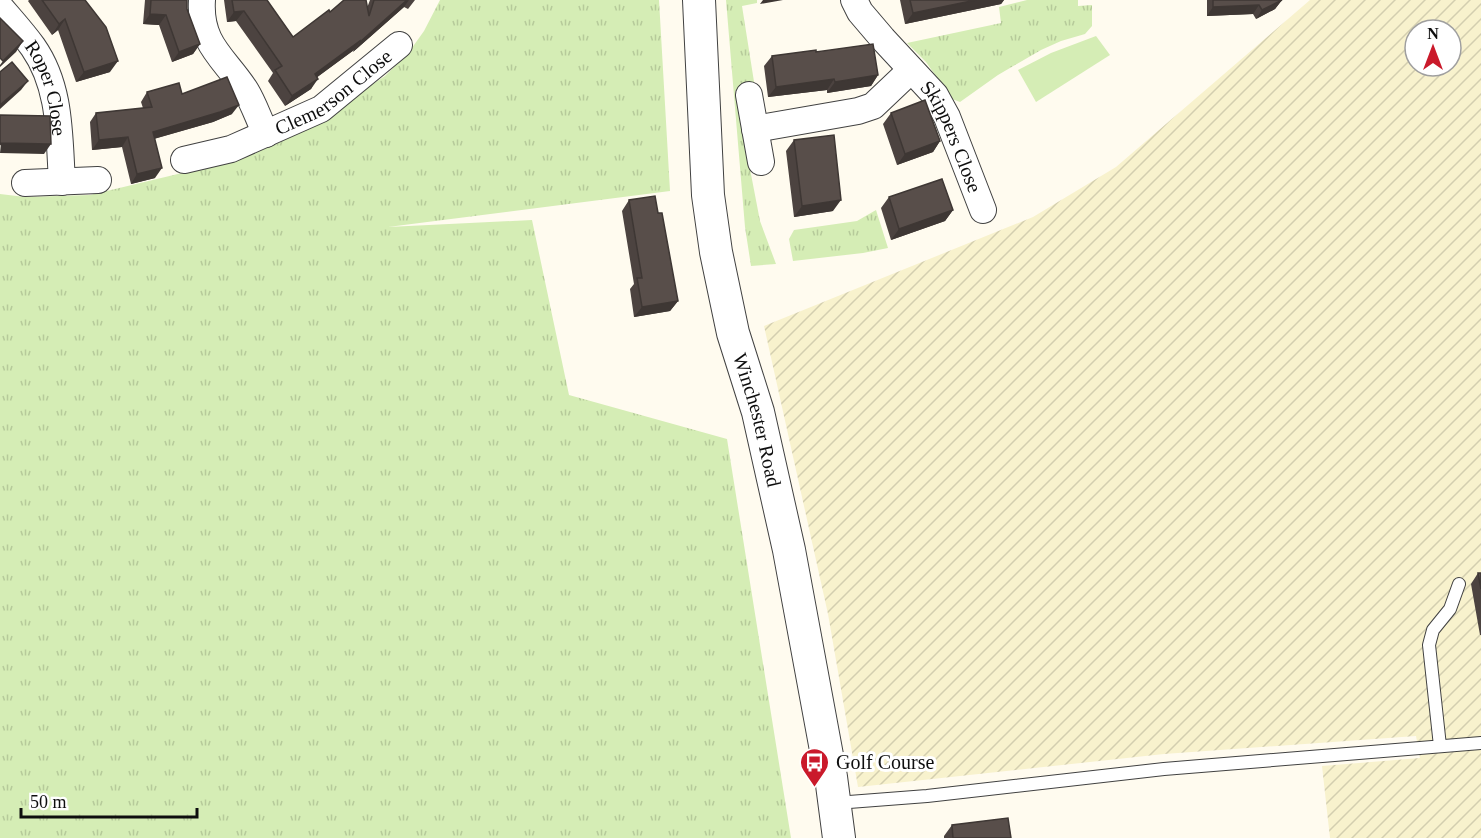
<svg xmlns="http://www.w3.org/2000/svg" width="1481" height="838" font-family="'Times New Roman',serif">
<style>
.farmland{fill:url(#farmland-furrows);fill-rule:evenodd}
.grass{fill:url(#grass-tufts)}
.park{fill:#d5edb5}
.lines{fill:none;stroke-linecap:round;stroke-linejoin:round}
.service-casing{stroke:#414141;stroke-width:14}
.minor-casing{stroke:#414141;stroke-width:28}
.tertiary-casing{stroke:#414141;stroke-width:34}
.service{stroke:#fff;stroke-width:12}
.minor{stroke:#fff;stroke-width:26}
.tertiary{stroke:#fff;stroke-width:32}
.wall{fill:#4c4340}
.shaded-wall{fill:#3e3734}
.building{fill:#584e4a;stroke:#3e3734;stroke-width:1.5}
.labels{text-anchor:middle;stroke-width:6;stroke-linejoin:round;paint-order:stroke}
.street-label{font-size:20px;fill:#0e0e0e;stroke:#fff}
.poi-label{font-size:20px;fill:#0e0e0e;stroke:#fff;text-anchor:start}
</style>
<defs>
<pattern id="farmland-furrows" width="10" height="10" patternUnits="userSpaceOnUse" patternTransform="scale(1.5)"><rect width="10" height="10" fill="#f8f2cd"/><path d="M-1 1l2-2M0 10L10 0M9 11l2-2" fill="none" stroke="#d3ceaf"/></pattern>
<pattern id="grass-tufts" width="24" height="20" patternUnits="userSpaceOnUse" patternTransform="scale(1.5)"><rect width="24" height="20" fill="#d5edb5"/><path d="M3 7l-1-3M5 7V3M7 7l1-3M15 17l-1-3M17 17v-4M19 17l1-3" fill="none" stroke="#b6ca9a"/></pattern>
</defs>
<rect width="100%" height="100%" fill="#fffbef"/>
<path class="farmland" d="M1310,0H1481V838H1330L1322,766L1420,758L1416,736L1164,754L858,787L828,614L764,326L1033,217L1116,167ZM1415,30H1451V66H1415Z"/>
<path class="grass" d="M440,0H659L670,191L388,227L532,220L569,395L727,439L791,838H0V194L25,197L90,195L228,162L272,146L303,130L385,76L409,52L424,31Z
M726,0H757V3L742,6L755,88L735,91L760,221L776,264L751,266L745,227Z
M1027,0H1078V6L1092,5V26L1085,34L1061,41L1041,50L998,75L960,102L952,99L926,62L907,43L1001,23L999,7Z
M876,210L888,248L863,253L793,261L789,239L794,230L857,221Z"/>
<path class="park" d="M1096,36L1110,55L1036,102L1018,70L1051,53Z"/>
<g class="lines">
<defs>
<path id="service" d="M1440,746L1429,645L1433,630L1450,609L1459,584
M836,803L927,796L1164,769L1481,743"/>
<g id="minor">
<path d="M202,0C199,45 225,58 246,91C254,104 259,120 266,134"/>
<path id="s1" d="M854,0L860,12L883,39L935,95L947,117L983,210"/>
<path id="s2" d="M0,7C11,20 23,33 33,47C61,87 59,135 62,182"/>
<path d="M749,95L761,162"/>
<path d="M755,129L858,111L873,106L911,70"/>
<path id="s3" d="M184,160L231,149L321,109L399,45"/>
<path d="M25,183L98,180"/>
</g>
<g id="tertiary">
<path id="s4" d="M699,0L708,195L716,252L733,333L758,412L789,550L831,777L839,838"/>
</g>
</defs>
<use href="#service" class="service-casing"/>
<use href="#minor" class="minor-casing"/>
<use href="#tertiary" class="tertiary-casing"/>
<use href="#service" class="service"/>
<use href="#minor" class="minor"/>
<use href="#tertiary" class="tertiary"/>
</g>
<path class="wall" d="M29,0H85L110,72L76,82L58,30L52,35L28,1Z
M145,0H187V9L200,44L193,54L172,62L159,25L143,24Z
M224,0H267L293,37L330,12L367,8L370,0H415L408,9L404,7L353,52L354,50L317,77L311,89L285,106L268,81L273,73L236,21L227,22Z
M900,0H1004L1001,4L905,24Z
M1207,0H1282L1275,9L1256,19L1253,14L1207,16Z
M816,52L878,75L871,86L827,93V90L768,97L764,66L772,56Z
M147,92L182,94L232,114L213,122L154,139L155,178L131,184L122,147L92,150L90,122L96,113L143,108L141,102Z
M891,113L940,141L933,152L897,165L883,124Z
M794,140L833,211L794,217L786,151Z
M889,197L953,210L945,221L891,240L881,208Z
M629,200L678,301L670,311L634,317L630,289L634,284L622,211Z
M1478,573H1481V635H1480L1471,584Z
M952,825L1011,838H944V836Z"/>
<path class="shaded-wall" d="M407,0H409L404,7L353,52L360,42Z
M763,0H783L760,4Z
M976,0H1004L1001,4L905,24L913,13Z
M1282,0L1275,9L1256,19L1262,10Z
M1259,5L1253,14L1207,16L1213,7Z
M244,11L236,21L227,22L234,12Z
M150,14L166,15L159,25L143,24Z
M65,19L58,30L52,35L59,24Z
M361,40L354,50L308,84L315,74Z
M23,41L16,52L0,67V65L3,61Z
M200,44L193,54L172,62L179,52Z
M118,61L110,72L76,82L84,72Z
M878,75L871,86L827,93L835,82Z
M318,79L311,89L285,106L292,96Z
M834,79L827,90L768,97L776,87Z
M28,81L21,90L0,109V105Z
M239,105L232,114L213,122L146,141L153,132Z
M128,137L122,147L92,150L99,140Z
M940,141L933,152L897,165L905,154Z
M1,143L51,144L44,154L0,153Z
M162,168L155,178L131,184L137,174Z
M841,200L833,211L794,217L802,206Z
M953,210L945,221L891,240L899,229Z
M678,301L670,311L634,317L642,307Z"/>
<path class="building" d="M42,0H85L106,27L118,61L84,72L65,19L59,24Z
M151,0H187V9L200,44L179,52L166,15L150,14Z
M232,0H267L293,37L329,10L330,12L344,0H366L369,16L374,0H407L360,42L361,40L315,74L318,79L292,96L275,70L282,66L244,11L234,12Z
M910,0H976L913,13Z
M1213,0H1282L1262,10L1259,5L1213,7Z
M0,18L23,41L3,61L0,58Z
M873,44L878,75L835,82L834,79L776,87L772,56L816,50V52Z
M12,62L28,81L0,105V72Z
M227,77L239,105L220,112L153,132L162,168L137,174L128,137L99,140L96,113L152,107L147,92L179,83L182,94Z
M925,100L940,141L905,154L891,113Z
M0,115L50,116L51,144L1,143L0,145Z
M834,135L841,200L802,206L794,140Z
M942,179L953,210L899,229L889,197Z
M655,196L658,213H662L678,301L642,307L637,278H642L629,200Z
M1478,573H1481V589Z
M1008,818L1011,838H953L952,825Z"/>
<defs>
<symbol id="bus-pin" viewBox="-11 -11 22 30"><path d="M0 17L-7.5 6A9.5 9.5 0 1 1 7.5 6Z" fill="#ca1a2b" stroke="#fff"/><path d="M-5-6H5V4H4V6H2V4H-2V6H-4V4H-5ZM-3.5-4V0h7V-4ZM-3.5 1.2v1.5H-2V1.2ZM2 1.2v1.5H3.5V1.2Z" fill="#fff"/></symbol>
</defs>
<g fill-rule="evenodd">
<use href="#bus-pin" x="798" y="746" width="33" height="45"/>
</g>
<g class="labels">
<g class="street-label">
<text dy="7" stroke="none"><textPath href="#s2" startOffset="96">Roper Close</textPath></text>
<text dy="7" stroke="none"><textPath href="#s3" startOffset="166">Clemerson Close</textPath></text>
<text dy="7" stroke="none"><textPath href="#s1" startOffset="170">Skippers Close</textPath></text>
<text dy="7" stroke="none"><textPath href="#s4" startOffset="426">Winchester Road</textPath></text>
</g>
<g class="poi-label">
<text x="836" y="769">Golf Course</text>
</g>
</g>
<g transform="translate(1433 48)"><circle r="28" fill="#ffffff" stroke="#9f9f9f" stroke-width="1.5"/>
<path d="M0-4.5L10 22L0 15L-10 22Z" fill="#ca1a2b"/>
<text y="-9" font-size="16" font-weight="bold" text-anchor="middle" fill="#0e0e0e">N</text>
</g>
<path d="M21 808v9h176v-9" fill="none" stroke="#0e0e0e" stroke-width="3"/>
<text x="30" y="808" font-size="18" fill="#0e0e0e" stroke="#ffffff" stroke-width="4.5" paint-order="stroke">50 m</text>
</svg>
